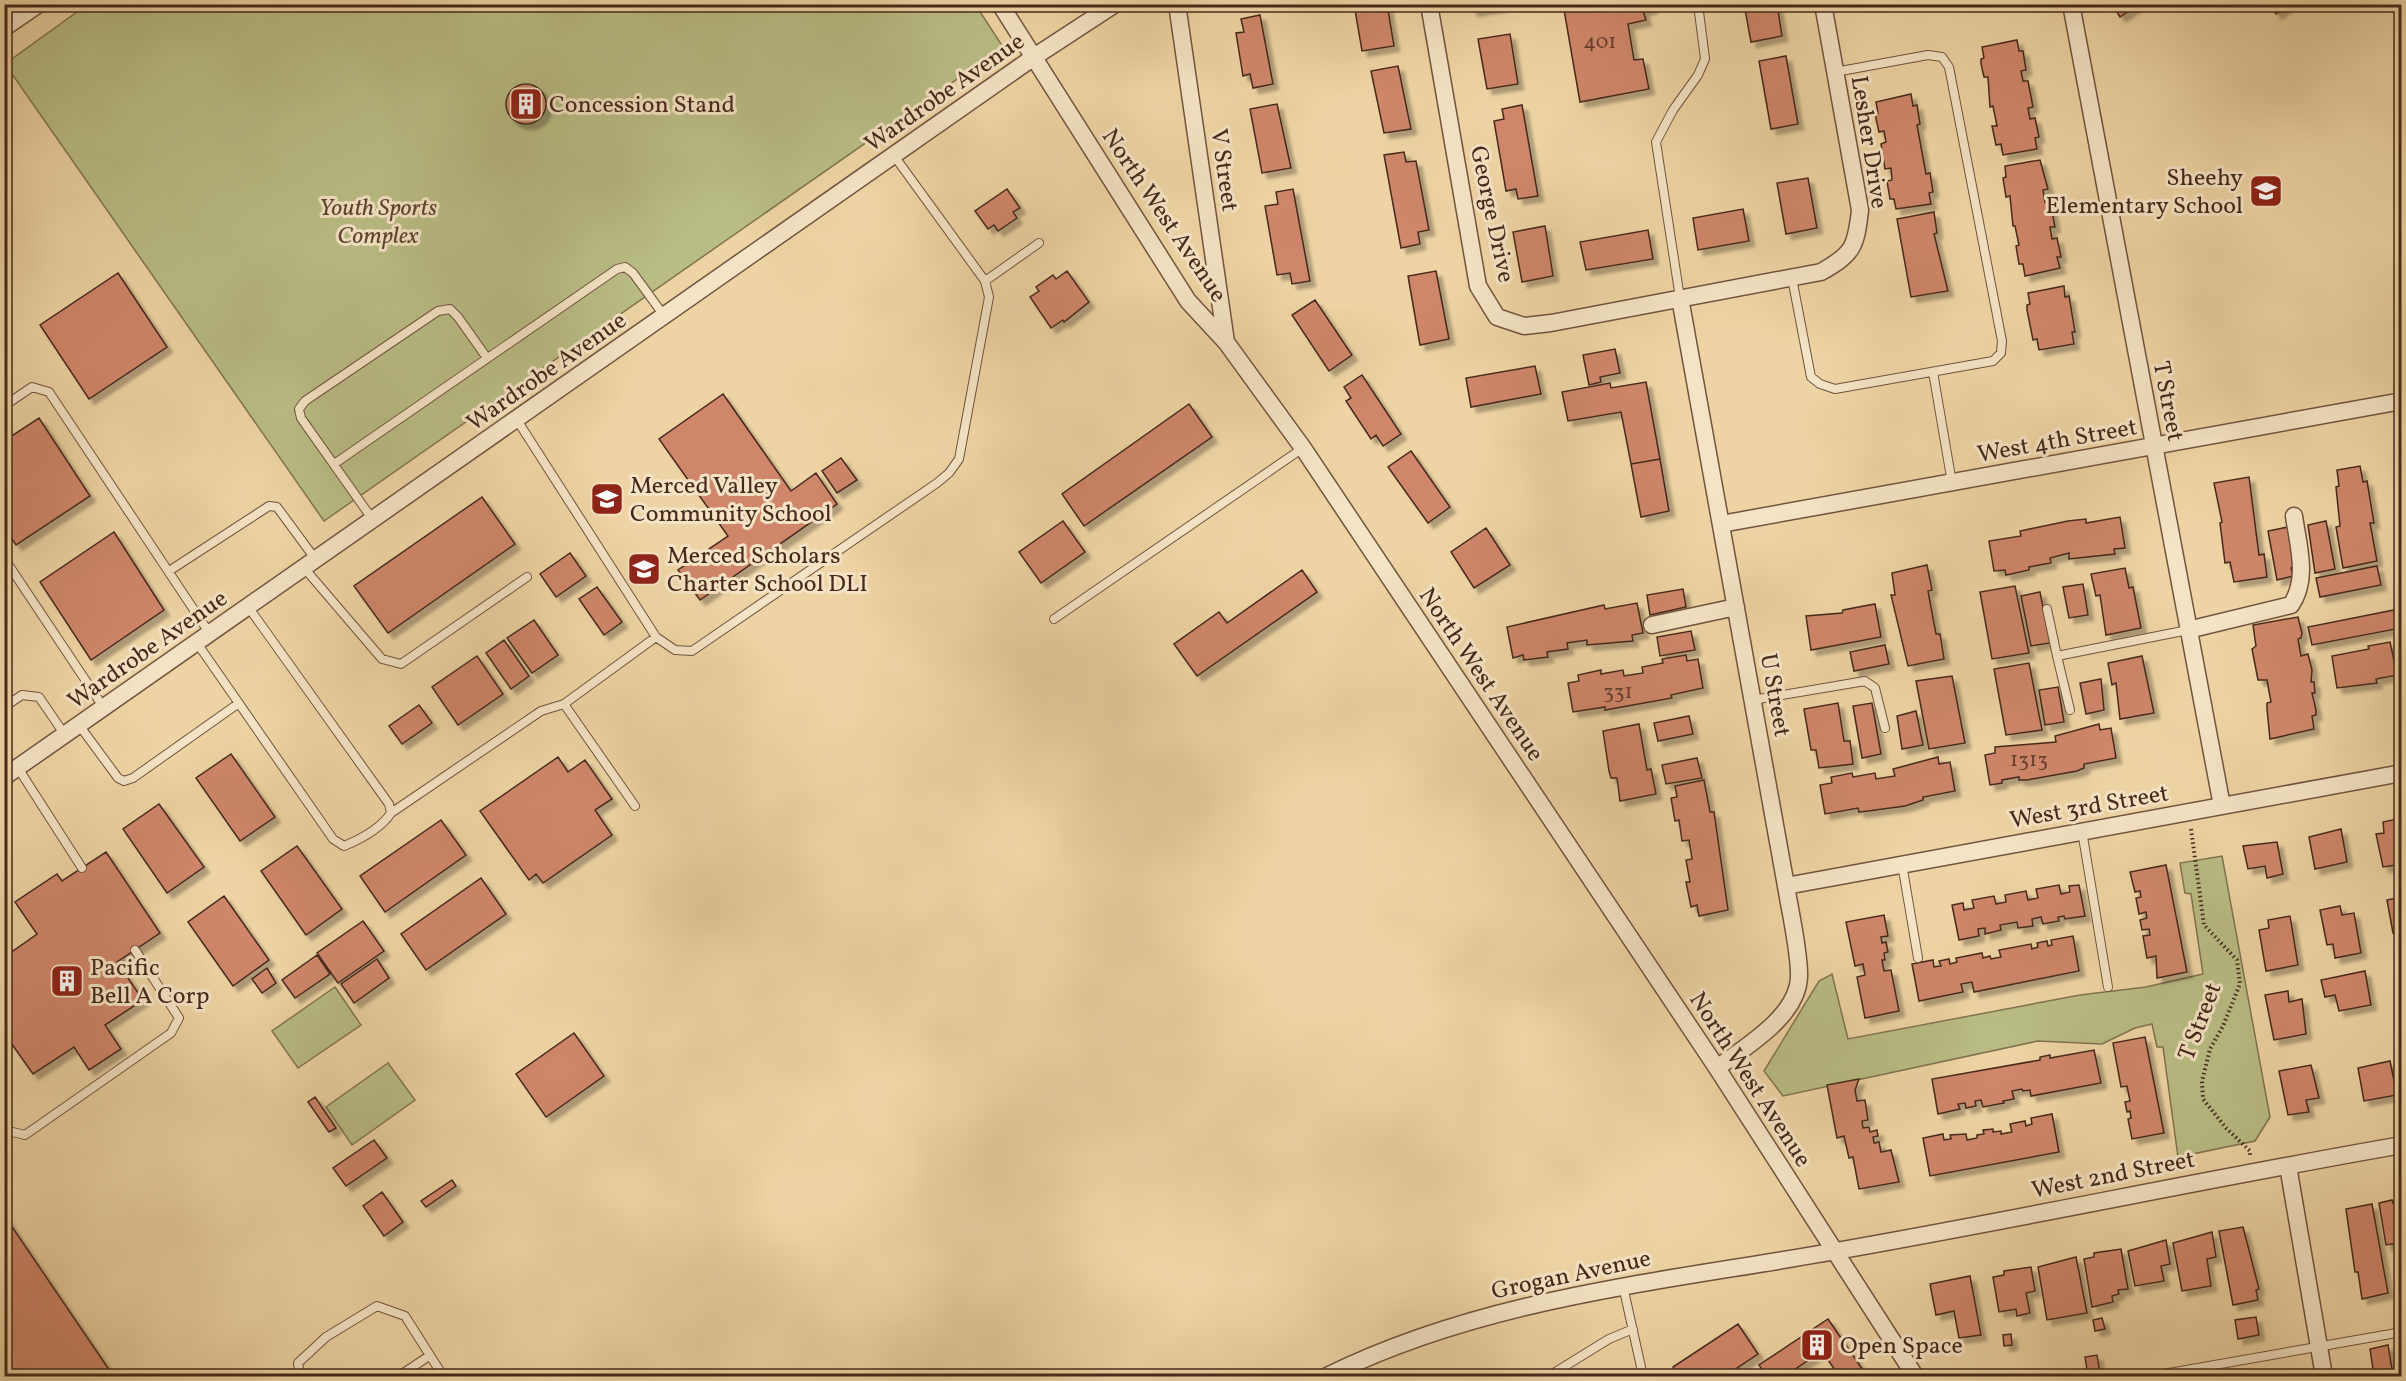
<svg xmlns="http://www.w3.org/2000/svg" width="2406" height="1381" font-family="Vollkorn,serif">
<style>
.green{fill:#b9bd85;stroke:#807350;stroke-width:1.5}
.building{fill:#cf866b;stroke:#46291c;stroke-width:1.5;filter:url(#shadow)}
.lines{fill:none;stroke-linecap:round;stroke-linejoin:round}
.lane-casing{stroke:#70543e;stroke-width:10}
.street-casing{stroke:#70543e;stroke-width:19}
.path{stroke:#46291c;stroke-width:4;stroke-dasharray:1.5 3;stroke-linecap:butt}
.lane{stroke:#f4e3c4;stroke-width:8}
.street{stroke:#f4e3c4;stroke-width:16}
.labels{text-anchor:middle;stroke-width:6;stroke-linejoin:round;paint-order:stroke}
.number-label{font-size:21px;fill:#684030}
.street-label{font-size:24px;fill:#46291c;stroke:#f4e3c4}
.poi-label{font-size:24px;fill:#46291c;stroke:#f4e3c4;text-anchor:start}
.park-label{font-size:24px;font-style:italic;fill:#5d4731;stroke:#f4e3c4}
</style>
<defs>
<filter id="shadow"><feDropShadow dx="5.5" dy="5.5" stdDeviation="1.5" flood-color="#0004"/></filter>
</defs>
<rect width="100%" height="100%" fill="#eed4a4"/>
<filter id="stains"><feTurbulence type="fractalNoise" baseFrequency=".00333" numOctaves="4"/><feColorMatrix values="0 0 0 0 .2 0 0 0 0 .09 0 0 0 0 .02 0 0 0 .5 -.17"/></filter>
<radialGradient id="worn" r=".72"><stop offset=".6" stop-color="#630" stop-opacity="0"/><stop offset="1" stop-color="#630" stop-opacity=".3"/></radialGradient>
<path class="green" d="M88,4H975L1003,47L324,521L5,64Z
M2222,856L2270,1117L2255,1141L2178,1157L2163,1047H2157L2152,1024L2135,1028L2102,1044L2038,1041L1783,1096L1764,1071L1819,981L1832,974L1848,1039L2080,995L2146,987L2203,974L2191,894L2185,893L2180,863Z
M335,987L361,1025L298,1068L272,1031Z
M388,1063L415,1100L352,1145L326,1107Z"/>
<path class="building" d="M1354,4H1387L1394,46L1362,51Z
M1471,4H1501V6L1472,11Z
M1563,4H1652V8L1643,10L1646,20L1628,24L1634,60L1643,59L1649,89L1580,102Z
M1744,4H1777L1782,36L1751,42Z
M2112,4H2139L2120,17Z
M2270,4H2290L2276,14Z
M1260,15L1273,84L1253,88L1250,74L1243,76L1236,33L1244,32L1241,19Z
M1510,34L1518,84L1487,89L1478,39Z
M2017,40L2019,51H2023L2026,70L2021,71L2023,81H2028L2033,107L2028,108L2030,119L2035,118L2039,137L2035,138L2037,149L2003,155L2001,144L1996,145L1992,126H1997L1993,106L1990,107L1988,77H1984L1981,64V59L1984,58L1982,47Z
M1786,56L1798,124L1771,129L1759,61Z
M1398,66L1411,129L1384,133L1371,71Z
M506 104a20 20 0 1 1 40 0a20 20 0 1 1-40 0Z
M1911,94L1913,106L1917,105L1920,124L1917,125L1926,174L1930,173L1933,192L1929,193L1931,204L1896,209L1894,199H1890L1887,181L1892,180L1891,168L1885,169L1881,144L1886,142L1884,131L1879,132L1875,114L1878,113L1876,102Z
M1277,104L1291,168L1262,173L1250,109Z
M1522,105L1538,196L1518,199L1516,189L1506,191L1494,121L1504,119L1502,109Z
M1404,152L1406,162L1416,161L1429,230L1418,232L1420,244L1401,248L1384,155Z
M2040,160L2048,189L2043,190L2045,202L2050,201L2055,227H2050L2052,239L2057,238L2061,257H2057L2060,268L2025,276L2023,264H2019L2016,246L2019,245L2015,226H2013L2010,196L2006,197L2003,178L2006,177L2005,166Z
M1808,178L1817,228L1786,234L1777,183Z
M1007,189L1020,208L1013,212L1017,218L998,231L994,225L988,229L975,211Z
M1293,189L1310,281L1292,284L1290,273L1277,275L1265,206L1278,204L1276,192Z
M1743,209L1749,241L1698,250L1693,218Z
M1934,212L1937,233L1934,234L1948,291L1911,297L1897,219Z
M1545,226L1553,276L1522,282L1513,232Z
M1648,230L1653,259L1586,270L1580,242Z
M1067,271L1089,302L1064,322L1063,320L1051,328L1030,297L1039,291L1036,287L1053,275L1056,279Z
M1436,271L1449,339L1420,345L1408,276Z
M118,273L167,347L89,399L40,325Z
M2064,286L2065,297L2069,296L2075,332H2072L2074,344L2039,350L2037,339L2033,340L2027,310V305L2030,304L2028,293Z
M1315,300L1352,355L1329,371L1292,315Z
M1615,349L1620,373L1600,377L1601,382L1589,385L1583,355Z
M1535,366L1541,394L1471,407L1466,378Z
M1362,375L1401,434L1383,446L1376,435L1371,439L1346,401L1351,398L1344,387Z
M1646,382L1660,459L1631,464L1621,412L1568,421L1562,392L1610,383L1611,388Z
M723,394L791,491L816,473L837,504L700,600L678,570L728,536L659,439Z
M1189,404L1212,437L1084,526L1062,494Z
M39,418L90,496L16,545L4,527V441Z
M2402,446V482L2395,447Z
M1411,451L1450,507L1428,523L1388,467Z
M841,458L857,480L837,493L822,471Z
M1660,459L1669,511L1641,517L1631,464Z
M2360,466L2363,482L2367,481L2374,523H2370L2377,561L2343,568L2336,527L2340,526L2336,487L2339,486L2337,470Z
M2249,477L2259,555L2264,554L2267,577L2234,582L2230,562L2225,563L2220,523L2222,522L2214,483Z
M482,497L515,544L388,633L354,586Z
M2120,517L2125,548L2114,549L2115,554L2069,559V553L2050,558L2051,563L2029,567V570L2006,575L2005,570L1994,571L1989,541L2021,536L2020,531L2068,521L2086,519V523Z
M1063,521L1085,552L1041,583L1019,552Z
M2326,521L2335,569L2315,573L2308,525Z
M2288,527L2295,567L2291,568L2293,576L2277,580L2268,531Z
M1486,528L1510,565L1474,588L1451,552Z
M114,532L164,610L91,660L40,582Z
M570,553L586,576L556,597L540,574Z
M1927,565L1932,590L1928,591L1936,634H1940L1944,659L1908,666L1891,595H1895L1892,573Z
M2377,566L2381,585L2320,597L2316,578Z
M2125,568L2129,588L2133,587L2141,628L2106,635L2100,595L2096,596L2091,574Z
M1302,570L1317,592L1197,676L1174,644L1219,612L1227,623Z
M2083,584L2088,615L2069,618L2063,587Z
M2015,586L2029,653L1992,659L1980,592Z
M597,587L622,622L604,635L579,599Z
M1683,589L1686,607L1650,615L1647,595Z
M2040,592L2050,643L2031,646L2021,596Z
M1637,603L1643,633L1632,635L1633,641L1587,645V640L1567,643L1568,649L1547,652L1548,657L1524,660L1523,655L1513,658L1507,627L1604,605L1605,609Z
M1875,604L1881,637L1811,650L1806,616L1842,613L1843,610Z
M2399,609L2401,628L2312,645L2308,627Z
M2298,617L2302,633L2301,638L2298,639L2301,656L2308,654L2312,670L2311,682H2314L2315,693H2312L2316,710V715L2312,716L2314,729L2270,739L2267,709V703L2271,702L2267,680H2258L2252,649L2256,646L2253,625Z
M534,620L558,655L532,673L507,638Z
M1691,631L1695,650L1660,656L1657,637Z
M504,640L529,676L511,689L486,653Z
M2390,642L2397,675L2376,679L2377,683L2337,688L2332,656L2369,649L2368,646Z
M1885,645L1889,664L1854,671L1850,652Z
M1686,655L1687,661L1698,659L1703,688L1671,695L1672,698L1605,710V707L1573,712L1568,683L1579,681L1578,675L1601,670V674L1623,670L1624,676L1643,673L1642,667L1663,663L1662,659Z
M477,656L503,694L458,725L432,687Z
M2142,656L2154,713L2120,719L2116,683L2112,685L2108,663Z
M2029,663L2042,730L2006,735L1994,669Z
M1952,676L1965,743L1929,749L1916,681Z
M2101,679L2104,710L2086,714L2080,683Z
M2058,687L2064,722L2045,725L2039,690Z
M1838,703L1844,741H1850L1853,764L1819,768L1816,750H1811L1804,709Z
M1872,703L1881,754L1862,758L1853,706Z
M419,705L432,723L402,744L389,726Z
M1916,711L1923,745L1902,749L1897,716Z
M1689,716L1693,734L1658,741L1654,723Z
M1639,724L1647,770L1651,769L1656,794L1620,801L1617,778H1611L1609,771L1603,731Z
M2099,724L2100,730L2111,728L2116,758L2084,764V768L2077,771L2027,780H2019V777L2002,780V783L1990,785L1985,755L1995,753V747L2056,742L2055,736Z
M231,754L275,817L240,841L196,778Z
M558,757L568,772L585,760L612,799L595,810L612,835L543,883L536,874L529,880L480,811Z
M1938,757L1939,764L1950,762L1955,791L1923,797V800L1905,806L1868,811L1859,812L1858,808L1825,814L1820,785L1832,783L1831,777L1852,773L1853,777L1875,773L1876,779L1895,776L1893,769Z
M1697,758L1702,778L1666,784L1662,765Z
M1704,780L1710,812H1714L1728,910L1699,916L1697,905L1691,907L1686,882H1690L1686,860L1692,859L1689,840L1682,841L1679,820L1675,821L1671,798L1677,797L1675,786Z
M159,804L204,867L167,893L123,829Z
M2402,818V864L2383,867L2376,834L2384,833L2383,822Z
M441,820L466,855L385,912L360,876Z
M2341,829L2347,862L2315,869L2309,837Z
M2277,842L2283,874L2267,878L2265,866L2248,869L2243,846Z
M297,846L342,909L306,935L261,871Z
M106,852L160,933L117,962L143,1000L105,1025L121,1049L89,1070L74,1047L33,1074L4,1033V946L10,953L37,934L15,902L57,874L62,881Z
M2166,865L2187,972L2157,978L2156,956L2147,958L2143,936L2150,935L2149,929L2142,930L2140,920L2147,918L2146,912L2139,914L2136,898L2141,897L2140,891L2135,892L2130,872Z
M481,878L506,914L426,970L401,934Z
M2059,885L2061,894L2070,892L2069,886L2079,885L2085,916L2065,919L2064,916L2058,917L2059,921L2043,924L2041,917L2032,919L2033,926L2018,928L2017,922L2000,925L2001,930L1985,934V928L1978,929L1979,936L1959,940L1952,905L1963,903L1964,910L1974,908L1972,900L1994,896L1996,904L2006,902L2005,895L2026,891L2028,900L2038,898L2036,889Z
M224,896L269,960L233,986L188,922Z
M2402,897V931L2393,933L2387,900Z
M2340,906L2342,915L2354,913L2361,953L2335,958L2333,944L2327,945L2320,910Z
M1884,915L1888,936L1881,937L1882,943L1886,942L1888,952L1884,953L1885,960H1882L1884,971L1891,970L1899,1011L1865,1018L1857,977L1865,975L1863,964L1855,966L1846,922Z
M2290,916L2298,965L2266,971L2259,930L2269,928L2268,920Z
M363,921L384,951L338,983L317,953Z
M2073,936L2079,971L1974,992L1972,982L1961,984L1963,992L1919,1001L1912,964L1933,960L1934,967L1941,966L1939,961L1949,959L1950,964L1957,962L1956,958L1982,953L1983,958L1990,956L1991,959L2001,957L1999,950L2031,944L2032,949L2038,947L2037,943L2047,941L2048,946L2052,945L2051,940Z
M317,955L330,974L295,998L282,980Z
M377,959L389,978L354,1003L341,984Z
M267,968L276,983L262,993L252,979Z
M2365,971L2371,1005L2339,1011L2335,995L2325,997L2321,980Z
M2288,991L2289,1002L2302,999L2306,1034L2274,1040L2265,995Z
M574,1033L604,1076L546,1117L516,1074Z
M2145,1037L2164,1133L2132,1139L2128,1119L2131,1118L2130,1111L2127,1112L2125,1102L2130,1101L2127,1086L2121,1087L2113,1043Z
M2094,1050L2101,1083L2031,1096L2030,1090L2023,1091L2022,1089L2012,1091L2014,1099L2003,1101L2004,1103L1983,1107L1981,1100L1975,1101L1976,1106L1966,1108L1965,1103L1958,1104L1960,1109L1938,1114L1932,1079L2040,1060V1057L2050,1055V1058Z
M2390,1061L2397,1095L2364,1101L2358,1068Z
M2311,1065L2319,1098L2306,1100L2309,1112L2288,1115L2279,1071Z
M1859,1079L1855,1090L1857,1101L1865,1100L1868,1120L1862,1121L1863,1128L1869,1127L1870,1132L1877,1130L1878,1136L1873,1137L1874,1143L1879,1142L1881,1152L1891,1150L1899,1182L1859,1189L1853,1157L1849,1158L1844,1136L1837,1138L1827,1085Z
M315,1097L336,1128L329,1132L308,1102Z
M2052,1114L2059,1152L1930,1176L1923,1138L1943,1134L1944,1140L1951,1139L1950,1135L1966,1134L1967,1140L1977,1138V1135L1984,1134L1983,1130L1993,1129V1132L2001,1131V1134L2012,1132L2010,1124L2025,1121L2026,1126L2032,1124L2031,1118Z
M374,1140L387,1158L346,1186L333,1168Z
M452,1180L456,1186L426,1207L421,1201Z
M382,1192L403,1222L384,1236L363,1206Z
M2392,1200L2393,1203L2402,1201V1249L2399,1250L2397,1243L2386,1245L2379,1203Z
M2372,1204L2388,1293L2362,1299L2358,1272H2355L2346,1209Z
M4,1215L110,1371L102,1376H4Z
M2243,1227L2259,1289L2256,1290L2258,1300L2233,1305L2219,1231Z
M2212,1232L2216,1257L2207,1259L2211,1286L2182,1291L2173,1243Z
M2166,1240L2170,1264L2161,1266L2164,1281L2135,1286L2128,1251Z
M2121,1249L2128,1289L2118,1290L2119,1294L2112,1296L2113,1302L2092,1307L2084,1259L2094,1257V1253Z
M2076,1257L2087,1313L2047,1320L2038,1267Z
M2031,1267L2035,1291L2026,1293L2030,1313L2017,1316L2016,1309L1999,1312L1993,1277L2004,1275V1271Z
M1970,1276L1981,1335L1959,1338L1954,1311L1936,1315L1930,1284Z
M2256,1317L2259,1335L2238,1339L2235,1320Z
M2102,1318L2105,1329L2095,1331L2093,1320Z
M1828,1319L1867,1376H1839L1822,1351L1785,1376H1766L1759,1365Z
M1738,1324L1758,1354L1725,1376H1679L1673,1367Z
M2011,1334L2012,1345L2004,1346L2003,1335Z
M2388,1345L2393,1375L2374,1376L2370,1349Z
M2097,1355L2100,1374L2088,1376L2085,1357Z"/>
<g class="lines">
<defs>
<path id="lane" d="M1792,278L1811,377L1820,384L1835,389L1993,361L2001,353L2002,341L1949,67L1942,57L1928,55L1835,72
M985,281L1039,243
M1680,298L1656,142L1673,110L1698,75L1705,59L1698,4
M1933,372L1952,483
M4,406L32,387L49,392L210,634
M517,420L656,637L675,650L692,651L937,483L949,473L959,459L989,297L985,281L895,157
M334,464L617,269L625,267L633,273L665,317
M373,520L301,418L299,409L305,401L438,311L450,309L458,317L487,358
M4,558L104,708
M305,569L382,659L401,664L527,577
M169,571L269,506L277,507L316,560
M2047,609L2057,656
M1054,619L1303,448
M197,643L333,839L344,846C361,839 381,828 391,813L389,804L249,608
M1753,700L1865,681L1875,688L1885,728
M564,704L635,806
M4,707L22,695L39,697L65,735
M2070,710L2057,656L2188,630
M79,725L118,778L124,781L133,778L239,703
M18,768L82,868
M391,813L541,711L564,704L656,637
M2082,831L2108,987
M1902,864L1918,958
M4,1130L25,1135L171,1033L179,1018L135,950
M1623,1286L1643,1376
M300,1376L298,1363L326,1337L377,1306L405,1316L443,1376
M399,1376L429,1356
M1549,1376L1609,1339L1633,1329
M2152,1376L2402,1332"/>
<path id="street" d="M1000,4L1188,301L1226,342L1303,448L1717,1068L1915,1376
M1177,4L1226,342
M1429,4L1478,286L1497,317L1524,326L1551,323L1821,272C1853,254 1856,247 1860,210L1823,4
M2071,4L2222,806
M4,28L39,4
M1680,298L1786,886C1790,911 1800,954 1799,978C1797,1017 1745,1047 1717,1068
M1721,524L2402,401
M1652,625L1736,607
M2188,630L2291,605C2309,579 2298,545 2294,516
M4,777L1034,57L1115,4
M1786,886L2402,773
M2288,1166L2324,1376
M1327,1376C1487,1297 1663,1282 1836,1251C2025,1218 2212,1178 2402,1145"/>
</defs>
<use href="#lane" class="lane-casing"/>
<use href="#street" class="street-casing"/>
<path class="path" d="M2191,829L2204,925L2237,960L2240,984L2223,1026L2210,1049L2202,1081L2203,1099L2226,1128L2250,1151V1157"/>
<use href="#lane" class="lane"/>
<use href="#street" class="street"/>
</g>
<defs>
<symbol id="building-square" viewBox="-11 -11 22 22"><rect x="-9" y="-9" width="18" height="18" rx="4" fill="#8f2418" stroke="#f4e3c4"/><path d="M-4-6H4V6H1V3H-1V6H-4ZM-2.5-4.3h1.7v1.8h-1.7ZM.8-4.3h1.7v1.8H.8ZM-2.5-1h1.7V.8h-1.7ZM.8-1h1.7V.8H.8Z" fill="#fff"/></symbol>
<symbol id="school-square" viewBox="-11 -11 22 22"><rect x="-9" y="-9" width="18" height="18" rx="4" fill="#8f2418" stroke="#f4e3c4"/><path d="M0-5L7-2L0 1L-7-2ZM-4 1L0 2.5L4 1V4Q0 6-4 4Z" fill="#fff"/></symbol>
</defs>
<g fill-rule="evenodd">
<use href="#building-square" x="507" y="85" width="38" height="38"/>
<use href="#school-square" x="2247" y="172" width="38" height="38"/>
<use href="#school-square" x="588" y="480" width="38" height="38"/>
<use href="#school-square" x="625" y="550" width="38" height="38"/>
<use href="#building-square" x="48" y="962" width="38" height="38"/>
<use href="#building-square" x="1798" y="1326" width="38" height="38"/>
</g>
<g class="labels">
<g class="number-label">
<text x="1600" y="48">401</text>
<text x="1618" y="698">331</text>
<text x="2029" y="766">1313</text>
</g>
<g class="street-label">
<text transform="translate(944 92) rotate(-35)" y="8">Wardrobe Avenue</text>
<text transform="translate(1870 142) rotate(81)" y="8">Lesher Drive</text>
<text transform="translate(1225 170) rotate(82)" y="8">V Street</text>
<text transform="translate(1493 214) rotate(78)" y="8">George Drive</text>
<text transform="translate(1165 215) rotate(56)" y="8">North West Avenue</text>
<text transform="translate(546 371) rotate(-35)" y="8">Wardrobe Avenue</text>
<text transform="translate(2169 401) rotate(79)" y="8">T Street</text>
<text transform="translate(2057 440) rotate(-10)" y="8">West 4th Street</text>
<text transform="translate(147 649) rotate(-35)" y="8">Wardrobe Avenue</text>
<text transform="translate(1482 674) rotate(56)" y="8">North West Avenue</text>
<text transform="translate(1776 695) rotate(80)" y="8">U Street</text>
<text transform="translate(2089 806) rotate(-10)" y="8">West 3rd Street</text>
<text transform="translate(2199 1021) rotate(-69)" y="8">T Street</text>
<text transform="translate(1751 1079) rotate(57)" y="8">North West Avenue</text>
<text transform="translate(2113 1174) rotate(-11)" y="8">West 2nd Street</text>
<text transform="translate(1571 1274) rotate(-12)" y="8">Grogan Avenue</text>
</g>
<g class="poi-label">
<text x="549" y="112">Concession Stand</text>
<text x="2243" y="185" text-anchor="end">Sheehy<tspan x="2243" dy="28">Elementary School</tspan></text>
<text x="630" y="493">Merced Valley<tspan x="630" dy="28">Community School</tspan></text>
<text x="667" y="563">Merced Scholars<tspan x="667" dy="28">Charter School DLI</tspan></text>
<text x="90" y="975">Pacific<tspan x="90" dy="28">Bell A Corp</tspan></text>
<text x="1840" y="1353">Open Space</text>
</g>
<g class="park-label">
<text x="378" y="215">Youth Sports<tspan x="378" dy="28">Complex</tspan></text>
</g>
</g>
<rect width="2406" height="1381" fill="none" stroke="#eed4a4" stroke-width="24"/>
<rect x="6" y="6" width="2394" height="1369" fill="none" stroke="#46291c" stroke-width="3"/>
<rect x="12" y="12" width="2382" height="1357" fill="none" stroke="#46291c" stroke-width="1.5"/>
<rect width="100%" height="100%" filter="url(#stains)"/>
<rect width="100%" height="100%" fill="url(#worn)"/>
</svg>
